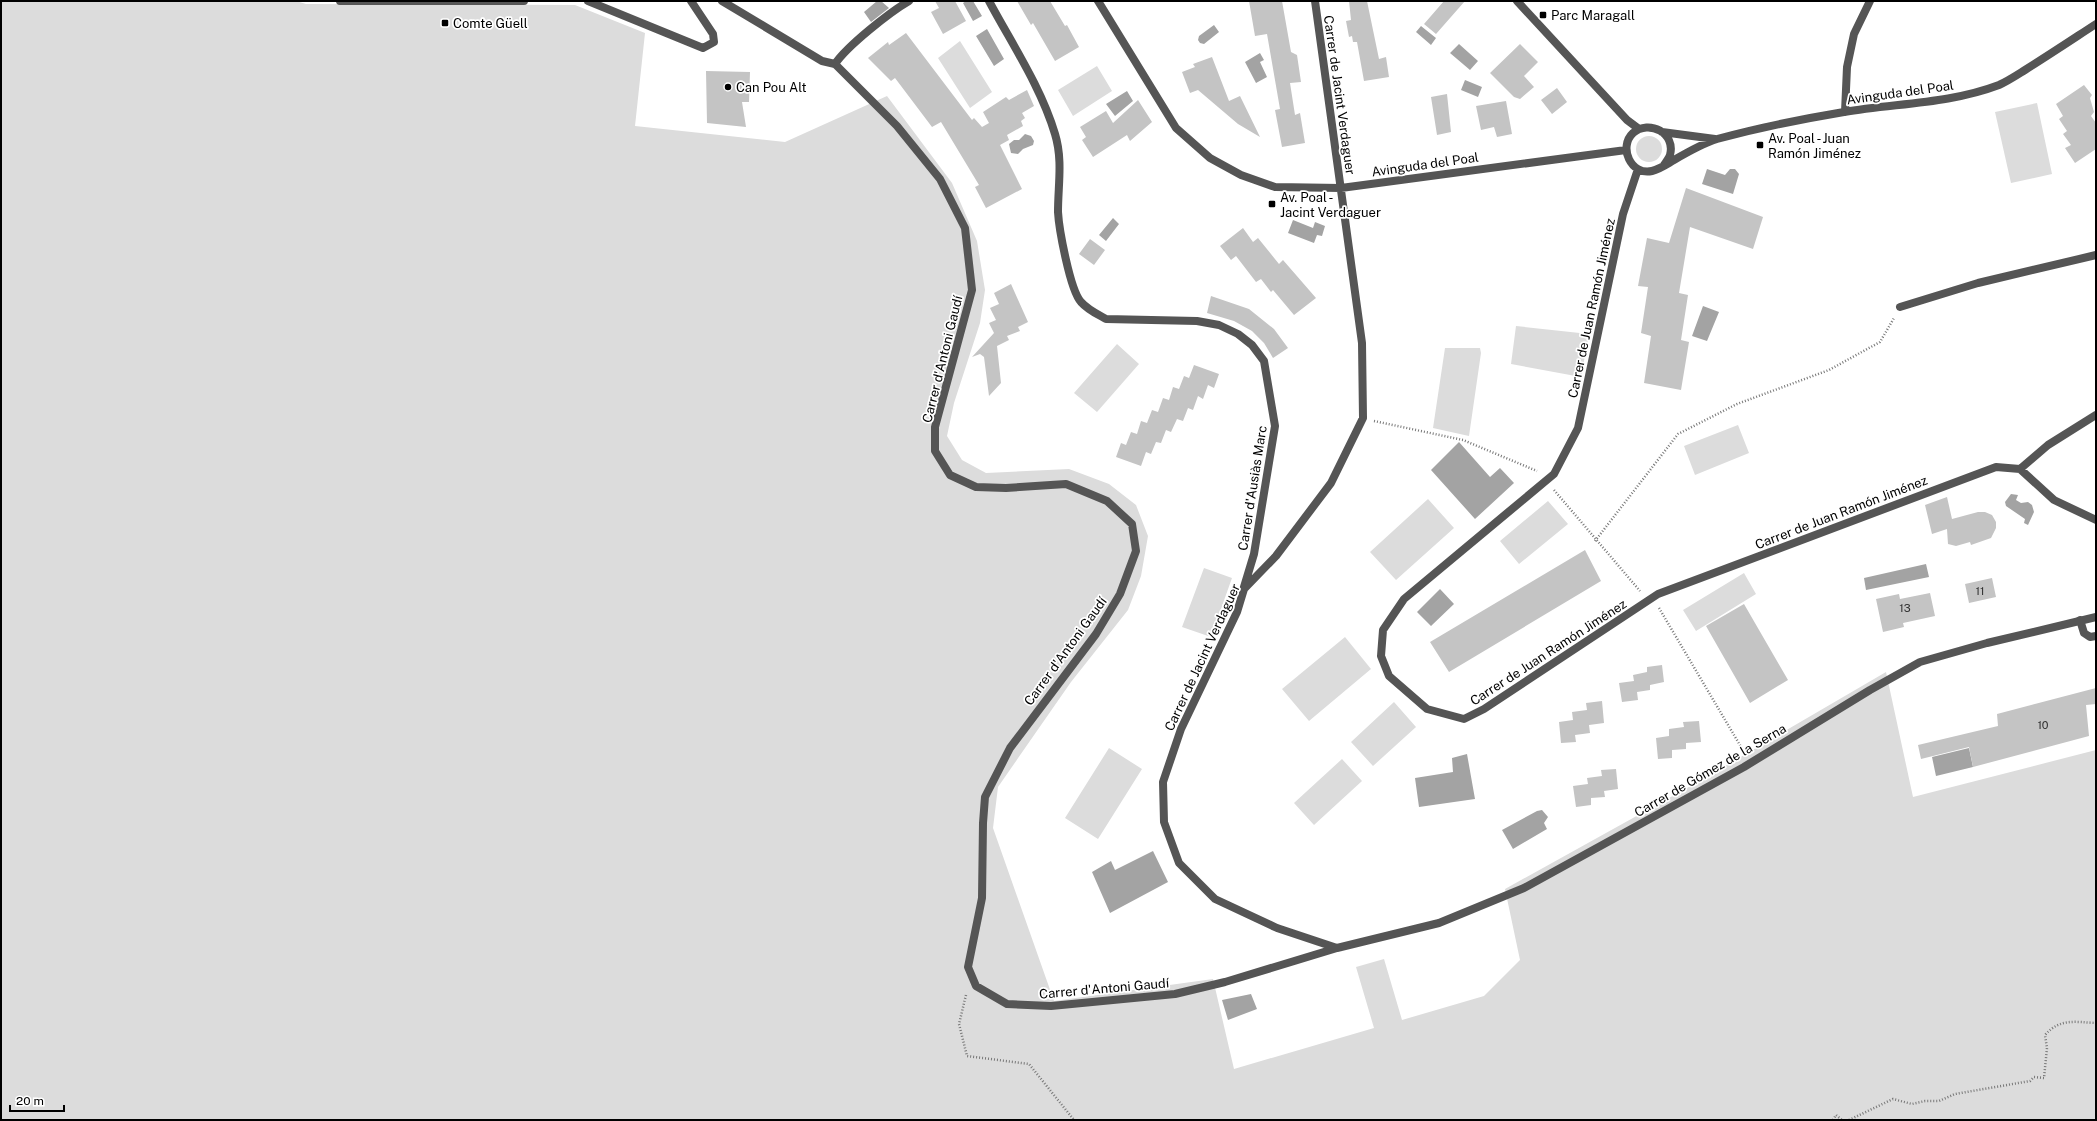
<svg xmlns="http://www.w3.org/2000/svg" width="2097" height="1121" font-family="'Public Sans',sans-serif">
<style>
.green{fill:#dcdcdc}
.water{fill:#a3a3a3}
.building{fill:#c4c4c4}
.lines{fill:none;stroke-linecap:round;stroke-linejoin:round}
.path{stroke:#777;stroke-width:2.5;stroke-dasharray:1 2;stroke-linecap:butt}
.service{stroke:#555;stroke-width:8}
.minor{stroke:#555;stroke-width:8}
.poi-dot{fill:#000;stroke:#fff;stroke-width:1.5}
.labels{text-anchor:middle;stroke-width:3.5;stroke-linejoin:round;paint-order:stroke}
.number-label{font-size:11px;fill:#313131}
.poi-label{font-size:13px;fill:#000;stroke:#fff;text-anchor:start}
.street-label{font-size:13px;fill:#000;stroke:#fff}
</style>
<rect width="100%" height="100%" fill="#fff"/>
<path class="green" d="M1,1H296L306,4L575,5L645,33L635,126L785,142L887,96L952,183L977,241L985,290L980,323L954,403L947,436L962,460L986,473L1069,469L1109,484L1136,505L1148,536L1141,576L1128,610L1071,682L998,787L993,828L1054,1001L1213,979L1234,1069L1374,1028L1356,967L1384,959L1402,1020L1484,996L1520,960L1505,889L1696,783L1886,672L1913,797L2096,750V1120H1Z
M960,41L992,92L970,108L938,58Z
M1097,66L1112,91L1073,116L1058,90Z
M2037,103L2052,174L2011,183L1995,112Z
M1636 149a13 13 0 1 1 26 0a13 13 0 1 1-26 0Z
M1516,326L1589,334L1581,377L1511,364Z
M1117,344L1139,364L1097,412L1074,393Z
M1445,348H1480L1481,353L1469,436L1433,428Z
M1738,425L1749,453L1695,475L1684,446Z
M1428,499L1454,528L1396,580L1370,552Z
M1548,501L1568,524L1519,564L1500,541Z
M1204,568L1232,578L1211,637L1182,627Z
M1744,573L1756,594L1696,631L1683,610Z
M1345,637L1371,669L1309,721L1282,689Z
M1394,702L1416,727L1373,766L1351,742Z
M1109,748L1142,769L1098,839L1065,818Z
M1342,759L1362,781L1314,825L1294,803Z"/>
<path class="water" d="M877,1H881L889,8L871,22L864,12Z
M966,1H973L982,16L973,21L963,3Z
M1214,25L1219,32L1204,44L1200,43L1198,40L1199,36Z
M1421,26L1436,38L1431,45L1416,32Z
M987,29L1004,59L994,66L976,36Z
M1459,44L1478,61L1470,70L1450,53Z
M1260,53L1264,60L1260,62L1267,77L1256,83L1245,62Z
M1465,80L1482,87L1478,97L1461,90Z
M1127,91L1133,101L1115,116L1106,104Z
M1025,134L1031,136L1034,141L1033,145L1023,149L1018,154L1011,153L1009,144L1014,140H1019Z
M1707,169L1725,175L1730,169H1735L1739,174L1733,194L1702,184Z
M1113,218L1119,224L1106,241L1099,235Z
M1293,220L1313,228L1315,222L1325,226L1322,236L1317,235L1314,243L1288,233Z
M1703,306L1719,312L1707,341L1692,336Z
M1459,442L1490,477L1500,468L1514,483L1475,519L1431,470Z
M2011,494L2018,495L2016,500L2021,503L2028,502L2032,505L2034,512L2028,525L2024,523L2025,519L2006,506L2005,502Z
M1926,564L1929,577L1866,590L1864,578Z
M1440,589L1454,604L1431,626L1417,612Z
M1969,748L1973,767L1936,776L1932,757Z
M1467,754L1475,799L1419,807L1415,778L1453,772L1452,758Z
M1542,810L1548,817L1544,823L1547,829L1513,849L1502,830L1537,811Z
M1153,851L1168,882L1110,913L1092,872L1111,861L1115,870Z
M1251,994L1257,1009L1228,1020L1222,1000Z"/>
<path class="building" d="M935,1H955L966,21L943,34L931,12L939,8Z
M1017,1H1050L1065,26L1067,25L1079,47L1055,61L1033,23L1031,25Z
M1249,1H1282L1291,52L1297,55L1301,82L1290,83L1295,115L1300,113L1305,143L1282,147L1275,110L1280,109L1267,34L1255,36Z
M1349,1H1367L1379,59L1386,57L1389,77L1364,81L1357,42H1353L1352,36L1349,37L1346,21L1351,20Z
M1444,1H1465L1436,34L1424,24Z
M906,33L972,120L974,118L982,127L989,123L983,112L1006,97L1009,100L1027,90L1034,106L1022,113L1025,118L1021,121L1023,126L1007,135L1009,140L1000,145L1022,189L986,208L975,187L979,185L941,122L932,127L895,78L891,81L868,58L888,42L889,45Z
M1520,44L1538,62L1524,76L1534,87L1520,99L1514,97L1490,73Z
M1212,57L1229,101L1240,96L1260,137L1238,124L1198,90L1190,93L1182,72L1195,67L1193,64Z
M706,71L750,72L749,102H742L746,127L707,123Z
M2084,85L2092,95L2090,98L2094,112L2091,116L2096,123V149L2075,163L2065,148L2071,145L2063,134L2067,131L2059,119L2063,116L2056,104Z
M1557,88L1567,102L1552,114L1541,100Z
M1447,94L1451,132L1437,135L1431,97Z
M1138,100L1152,122L1130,141L1127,135L1093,157L1082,140L1086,137L1080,127L1106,111L1113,123Z
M1506,101L1512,134L1497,137L1494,127L1481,130L1476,106Z
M1686,188L1763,217L1753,249L1690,227L1679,293L1688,295L1681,340L1689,342L1681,390L1644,383L1651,336L1641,333L1648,287L1638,286L1647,238L1669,243Z
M1243,228L1253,242L1258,238L1279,264L1283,260L1316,298L1294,315L1273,290L1271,292L1261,279L1256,282L1236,256L1231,260L1220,246Z
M1090,239L1105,250L1094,265L1079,254Z
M1011,284L1028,322L1018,327L1020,331L1007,336L1009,340L997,346L1001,383L989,396L984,357L980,354L972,357L994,333L989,323L996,320L990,308L999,304L994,293Z
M1211,296L1249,309L1274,329L1288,348L1273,358L1264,343L1252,331L1234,321L1207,313Z
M1194,365L1219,374L1214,388L1208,385L1203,399L1198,396L1193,410L1188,408L1183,421L1177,419L1171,432L1166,430L1161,443L1156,442L1151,454L1146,452L1141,466L1116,457L1121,443L1126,445L1131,432L1137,434L1141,421L1147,423L1152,410L1158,412L1163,398L1169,400L1173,387L1179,389L1184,376L1189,378Z
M1947,497L1952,519L1978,512H1985L1992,515L1996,522V528L1991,538L1971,545L1970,542L1956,546L1948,544L1947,529L1932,534L1925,505Z
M1585,550L1601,581L1449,672L1430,642Z
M1992,578L1996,597L1969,603L1965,584Z
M1930,593L1935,616L1903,623L1904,627L1883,632L1876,599L1899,594L1900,599Z
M1744,604L1788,680L1750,703L1706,626Z
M1662,665L1664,682L1650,685V690L1637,692L1638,700L1622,702L1619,683L1634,681L1633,675L1647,672V667Z
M2096,688V704L2086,705L2089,736L1973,767L1969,747L1921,759L1918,745L1998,726L1997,714Z
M1602,701L1604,723L1589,725L1590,733L1575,735L1576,742L1561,743L1559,722L1573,720L1572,712L1587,710L1586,703Z
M1699,721L1701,742L1686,743V749L1672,750V758L1658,759L1656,738L1669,736V729L1684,727L1683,722Z
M1616,769L1618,789L1604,791L1605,797L1591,798V805L1576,807L1573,786L1588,784L1587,778L1602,776L1601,770Z"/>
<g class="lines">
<path class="path" d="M1374,421L1463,440L1537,471
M1554,490L1640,591
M1595,541L1678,434L1737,404L1829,370L1880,342L1894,318
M1659,608L1744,752
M966,995L959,1024L967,1056L1029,1064L1074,1120
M1833,1120L1836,1115L1842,1120
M1849,1120L1893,1099L1912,1104L1925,1101H1939L1955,1094L2030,1081L2034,1077L2044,1078L2047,1048L2045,1035C2060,1018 2075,1022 2096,1023"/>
<path class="service" d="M835,64C847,46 890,12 909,1
M2080,620L2084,633L2090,637L2096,636"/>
<path class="minor" d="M340,1H524
M588,1L703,48L714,42L713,34L691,1
M722,1L822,61L835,64L897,126L940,179L965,228L972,290L935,427V451L950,475L976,487L1006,488L1066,484L1107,501L1132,524L1136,551L1120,594L1096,634L1010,748L985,797L983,823L982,898L968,967L976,986L1007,1004L1051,1006L1175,994L1225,982L1337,948L1439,923L1524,888L1744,767L1870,690L1920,662L1987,643L2096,617
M989,1C1012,44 1041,87 1055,134C1063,160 1058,185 1058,212C1059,229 1070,290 1081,302C1088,310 1097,314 1106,319L1197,321L1219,325L1238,334L1252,345L1264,361L1275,426L1254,554L1244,587
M1098,1L1176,128L1210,158L1241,175L1275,187L1341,188L1626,150
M1315,1L1362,343L1363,418L1331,483L1276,556L1244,589L1237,612L1181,729L1163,782L1164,822L1179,863L1215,899L1277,928L1337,948
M1517,1L1627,120L1639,129
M1845,112L1847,67L1854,34L1870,1
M1662,132L1715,139
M1664,165C1666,162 1669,158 1670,155C1676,133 1649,119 1633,133C1618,147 1631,176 1652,171C1660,169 1667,164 1674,160C1686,153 1704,143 1717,139C1758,128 1802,119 1844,112C1896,103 1949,104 1999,85C2008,81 2017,75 2025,70C2049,55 2073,39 2096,24
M1638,169L1623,214L1578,428L1554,474L1404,599L1383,630L1381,656L1389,676L1427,709L1464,719L1484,709L1658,594L1996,467L2020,469L2048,445L2096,415
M1900,307L1978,283L2096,255
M2020,469L2054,500L2096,520"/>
</g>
<g class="poi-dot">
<rect x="1539" y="11" width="8" height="8" rx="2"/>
<rect x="441" y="19" width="8" height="8" rx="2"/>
<circle cx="728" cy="87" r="4"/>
<rect x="1756" y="141" width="8" height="8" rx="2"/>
<rect x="1268" y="200" width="8" height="8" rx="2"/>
</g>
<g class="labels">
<g class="number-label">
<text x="1980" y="595">11</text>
<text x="1905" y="612">13</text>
<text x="2043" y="729">10</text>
</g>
<g class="poi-label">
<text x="1551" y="20">Parc Maragall</text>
<text x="453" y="28">Comte Güell</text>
<text x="736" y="92">Can Pou Alt</text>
<text x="1768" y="143">Av. Poal - Juan<tspan x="1768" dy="15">Ramón Jiménez</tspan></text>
<text x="1280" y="202">Av. Poal -<tspan x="1280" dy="15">Jacint Verdaguer</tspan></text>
</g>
<g class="street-label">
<text transform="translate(1900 92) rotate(-8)" y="5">Avinguda del Poal</text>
<text transform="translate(1340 95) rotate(82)" y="5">Carrer de Jacint Verdaguer</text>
<text transform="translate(1425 164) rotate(-8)" y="5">Avinguda del Poal</text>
<text transform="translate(1591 308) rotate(-78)" y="5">Carrer de Juan Ramón Jiménez</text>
<text transform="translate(942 359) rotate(-76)" y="5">Carrer d'Antoni Gaudí</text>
<text transform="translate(1252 488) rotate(-81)" y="5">Carrer d'Ausiàs Marc</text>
<text transform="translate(1841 512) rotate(-21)" y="5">Carrer de Juan Ramón Jiménez</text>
<text transform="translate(1065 651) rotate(-54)" y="5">Carrer d'Antoni Gaudí</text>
<text transform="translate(1548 652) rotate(-33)" y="5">Carrer de Juan Ramón Jiménez</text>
<text transform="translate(1202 657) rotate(-65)" y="5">Carrer de Jacint Verdaguer</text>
<text transform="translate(1710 770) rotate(-30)" y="5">Carrer de Gómez de la Serna</text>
<text transform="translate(1104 988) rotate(-5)" y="5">Carrer d'Antoni Gaudí</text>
</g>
</g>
<rect width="2097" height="1121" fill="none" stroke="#000000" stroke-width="4"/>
<path d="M10 1105v6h54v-6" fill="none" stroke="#000000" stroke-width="2"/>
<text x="16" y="1105" font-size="12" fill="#000000" stroke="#ffffff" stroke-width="3" paint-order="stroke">20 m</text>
</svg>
